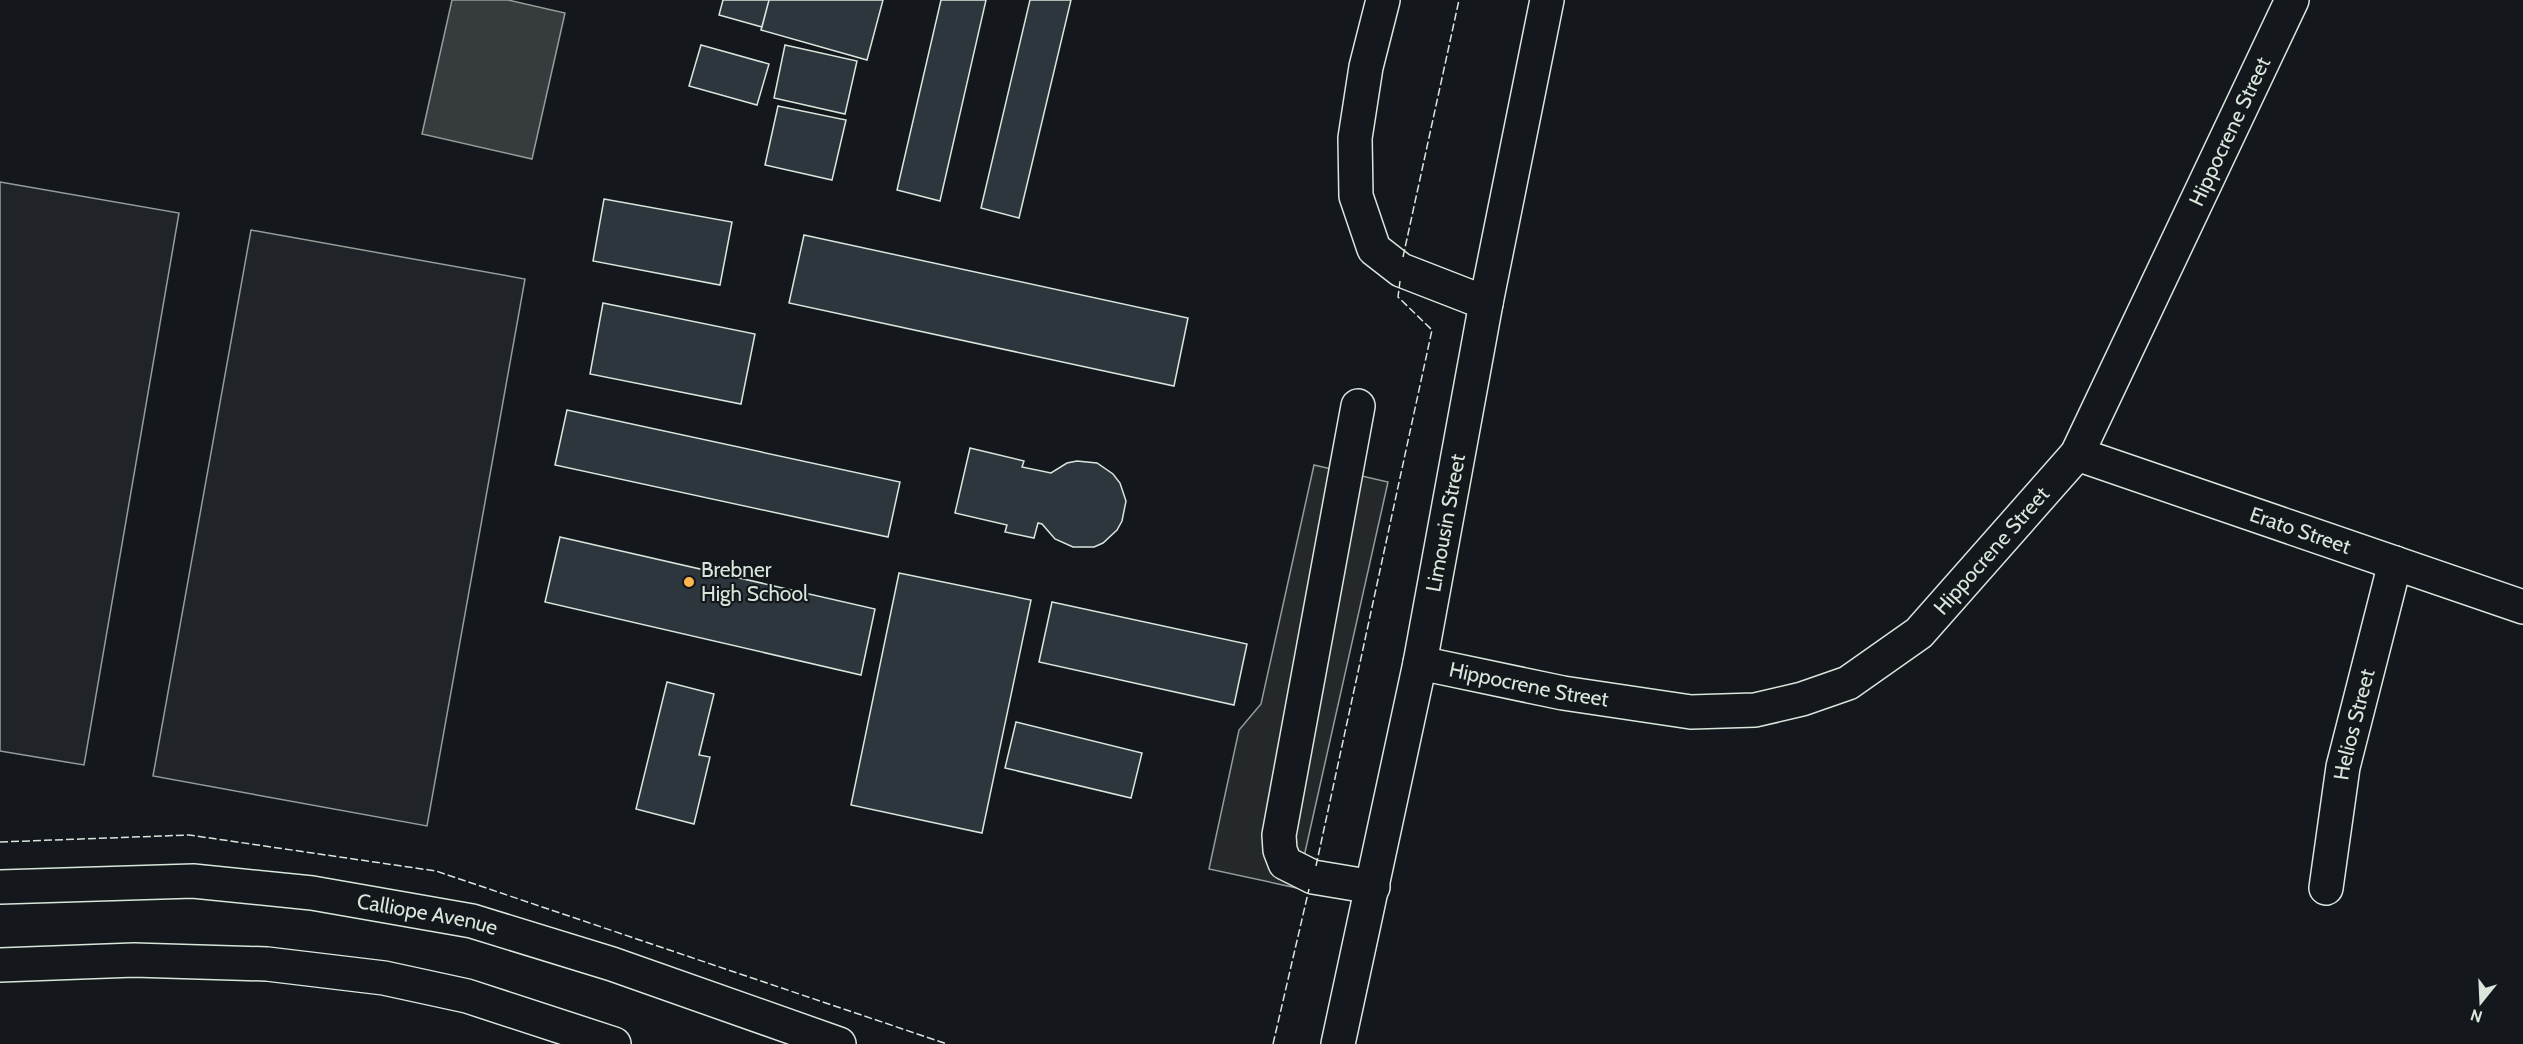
<svg xmlns="http://www.w3.org/2000/svg" width="2523" height="1044" font-family="Cabin,sans-serif">
<style>
.green{fill:#202428;stroke:#939e99;stroke-width:1.5}
.parking{fill:#24282b;stroke:#939e99;stroke-width:1.5}
.water{fill:#363b3e;stroke:#939e99;stroke-width:1.5}
.building{fill:#2c363c;stroke:#d8e6dc;stroke-width:1.5}
.lines{fill:none;stroke-linecap:round;stroke-linejoin:round}
.minor-casing{stroke:#d8e6dc;stroke-width:36}
.minor{stroke:#14181c;stroke-width:33}
.fence{stroke:#d8e6dc;stroke-width:1.5;stroke-dasharray:8 3;stroke-linecap:butt}
.poi-dot{fill:#ffb74d;stroke:#14181c;stroke-width:2}
.labels{text-anchor:middle;stroke-width:4.5;stroke-linejoin:round;paint-order:stroke}
.street-label{font-size:21px;fill:#d8e6dc;stroke:#14181c}
.poi-label{font-size:21px;fill:#d8e6dc;stroke:#14181c;text-anchor:start}
</style>
<rect width="100%" height="100%" fill="#14181c"/>
<path class="green" d="M0,182L179,213L84,765L0,751Z
M251,230L525,279L427,826L153,776Z"/>
<path class="parking" d="M1314,465L1388,482L1297,888L1209,869L1239,730L1261,704Z"/>
<path class="water" d="M452,0H508L565,13L532,159L422,134Z"/>
<path class="building" d="M723,0H769L762,27L719,15Z
M769,0H883L867,60L761,30Z
M941,0H986L940,201L897,190Z
M1030,0H1071L1019,218L981,208Z
M701,45L769,64L757,105L689,86Z
M785,45L857,61L845,114L774,98Z
M778,106L846,120L832,180L765,165Z
M604,199L732,222L720,285L593,261Z
M804,235L1188,318L1174,386L789,303Z
M603,303L755,334L741,404L590,374Z
M567,410L900,482L888,537L555,465Z
M970,448L1024,461L1022,467L1051,473L1067,463L1077,461L1097,463L1113,474L1120,483L1126,501L1122,521L1117,530L1103,543L1094,547H1073L1055,539L1042,524L1038,523L1034,538L1005,532L1007,525L955,513Z
M560,537L875,609L861,675L545,602Z
M899,573L1031,600L982,833L851,805Z
M1052,602L1247,644L1234,705L1039,662Z
M667,682L714,694L699,755L710,757L694,824L636,809Z
M1016,722L1142,753L1131,798L1005,768Z"/>
<g class="lines">
<defs>
<g id="minor">
<path d="M1383,0L1366,67L1355,138L1356,196L1374,249L1401,270L1486,303"/>
<path d="M1358,406L1279,835L1280,850L1285,863L1313,877L1373,887"/>
<path id="s1" d="M2077,454L2523,607"/>
<path id="s2" d="M1420,663L1563,693L1691,712L1755,710L1802,699L1848,683L1919,633L2077,454L2292,0"/>
<path id="s3" d="M0,887L193,881L312,893L472,921L612,964L839,1044"/>
<path id="s4" d="M2326,888L2343,767L2395,563"/>
<path d="M0,965L134,960L267,964L384,978L467,996L614,1044"/>
<path id="s5" d="M1338,1044L1420,663L1486,303L1547,0"/>
</g>
</defs>
<use href="#minor" class="minor-casing"/>
<use href="#minor" class="minor"/>
<path class="fence" d="M1403,257L1459,0
M0,842L189,835L436,871L947,1044
M1316,866L1432,330L1398,297L1400,281
M1273,1044L1309,889"/>
</g>
<circle class="poi-dot" cx="689" cy="582" r="6"/>
<g class="labels">
<g class="street-label">
<text dy="7" stroke="none"><textPath href="#s2" startOffset="1119">Hippocrene Street</textPath></text>
<text dy="7" stroke="none"><textPath href="#s5" startOffset="532">Limousin Street</textPath></text>
<text dy="7" stroke="none"><textPath href="#s1" startOffset="236">Erato Street</textPath></text>
<text dy="7" stroke="none"><textPath href="#s2" startOffset="633">Hippocrene Street</textPath></text>
<text dy="7" stroke="none"><textPath href="#s2" startOffset="111">Hippocrene Street</textPath></text>
<text dy="7" stroke="none"><textPath href="#s4" startOffset="166">Helios Street</textPath></text>
<text dy="7" stroke="none"><textPath href="#s3" startOffset="430">Calliope Avenue</textPath></text>
</g>
<g class="poi-label">
<text x="701" y="577">Brebner<tspan x="701" dy="24">High School</tspan></text>
</g>
</g>
<g transform="translate(2481 1002) rotate(198)" stroke="#14181c" stroke-width="4.5" paint-order="stroke">
<path d="M0-4.5L10 22L0 15L-10 22Z" fill="#d8e6dc"/>
<text y="-9" font-size="16" font-weight="bold" text-anchor="middle" fill="#d8e6dc">N</text>
</g>
</svg>
